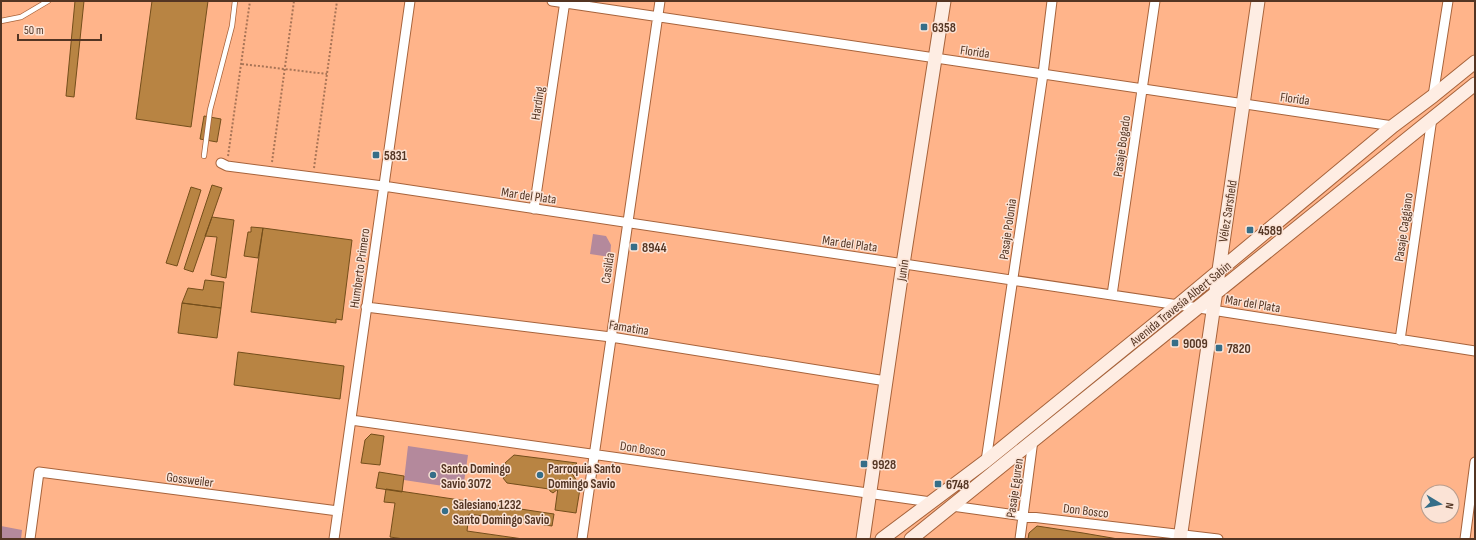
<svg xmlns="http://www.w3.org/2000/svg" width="1476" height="540" viewBox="0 0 1476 540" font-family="'Sofia Sans Condensed',sans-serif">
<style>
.green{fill:#b4899c}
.building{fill:#b88443;stroke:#744e1b}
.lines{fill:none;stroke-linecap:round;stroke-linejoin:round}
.lane-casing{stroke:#a7633b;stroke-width:6}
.street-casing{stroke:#a7633b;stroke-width:11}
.secondary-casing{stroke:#a7633b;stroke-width:15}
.path{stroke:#a87456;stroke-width:2;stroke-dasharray:2 2;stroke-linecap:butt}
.lane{stroke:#fff;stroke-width:4.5}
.street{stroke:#fff;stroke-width:9}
.secondary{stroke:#feede3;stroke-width:13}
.poi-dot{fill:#366e88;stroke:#fbe3d6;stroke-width:1.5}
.labels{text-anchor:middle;stroke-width:3;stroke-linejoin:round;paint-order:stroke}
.poi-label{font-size:13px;font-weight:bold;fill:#533523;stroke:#fbe3d6;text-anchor:start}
.street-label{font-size:13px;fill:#533523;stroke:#fbe3d6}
</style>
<rect width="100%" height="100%" fill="#ffb48a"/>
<path class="green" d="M593 234 606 236 611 245 610 257 590 254Z
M408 446 468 455 463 489 404 480Z
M1 526 22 530 21 539H1Z"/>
<path class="building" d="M75 1H84L74 97 66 96Z
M152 1H208L191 127 136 119Z
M204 116 221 119 217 142 200 139Z
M212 185 222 188 193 272 184 269Z
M191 187 201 190 177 266 166 263Z
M212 217 234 220 226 278 211 275 217 237 205 236Z
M251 227 263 228 258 258 244 256 248 232H251Z
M263 228 352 240 342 320 336 319V323L251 312Z
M205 280 224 282 221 308 182 303 188 288 203 290Z
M182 303 221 308 217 338 178 333Z
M238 352 344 366 340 399 234 385Z
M371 434 384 436 380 465 361 463 365 440Z
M514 455 577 463 570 470 578 483 559 480 558 489 553 493 550 491 549 489 507 483 503 478 511 472 505 463Z
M379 472 404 476 402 492 376 488Z
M559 480 581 483 576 513 555 510Z
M386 489 554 514 552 526 469 514 467 531 523 539H404L390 537 395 503 384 502Z
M1037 526 1083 533 1118 539H1028L1029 533Z"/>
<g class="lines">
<defs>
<path id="lane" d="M1 21 21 17 48 1
M204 156 210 110 232 26 235 1"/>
<path id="street" d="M552 1 1393 126
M1433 96 1448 1
M221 163 227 166 383 186 1212 310 1475 351
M534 209 565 1
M1112 295 1155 1
M366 307 611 337 886 381
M1400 340 1432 118
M351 420 931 502
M986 461 1043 74 1052 1
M952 506 1023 516 1218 539
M30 539 39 472 338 511
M334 539 410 1
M582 539 660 1
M1020 539 1033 440
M1465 539 1475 462"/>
<path id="secondary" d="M863 539 903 264 944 1
M882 539 986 461 1178 305 1393 126 1433 96 1475 62
M911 539 1475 84
M1180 539 1258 1"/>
</defs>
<use href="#lane" class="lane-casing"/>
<use href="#street" class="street-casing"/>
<use href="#secondary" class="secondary-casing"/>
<path class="path" d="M242 64 327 74
M228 156 250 1
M272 162 294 1
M314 168 337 1"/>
<use href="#lane" class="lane"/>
<use href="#street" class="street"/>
<use href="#secondary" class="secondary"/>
</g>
<g class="poi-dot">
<rect x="920" y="23" width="8" height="8" rx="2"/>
<rect x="372" y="151" width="8" height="8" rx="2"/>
<rect x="1246" y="226" width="8" height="8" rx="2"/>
<rect x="630" y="243" width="8" height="8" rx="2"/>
<rect x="1171" y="339" width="8" height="8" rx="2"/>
<rect x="1215" y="344" width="8" height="8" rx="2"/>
<rect x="860" y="460" width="8" height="8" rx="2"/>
<circle cx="433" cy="475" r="4"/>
<circle cx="540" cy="475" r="4"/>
<rect x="934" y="480" width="8" height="8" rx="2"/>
<circle cx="445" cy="511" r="4"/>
</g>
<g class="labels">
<g class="poi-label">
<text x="932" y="32">6358</text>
<text x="384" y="160">5831</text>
<text x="1258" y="235">4589</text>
<text x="642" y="252">8944</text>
<text x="1183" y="348">9009</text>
<text x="1227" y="353">7820</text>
<text x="872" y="469">9928</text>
<text x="441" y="473">Santo Domingo<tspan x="441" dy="15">Savio 3072</tspan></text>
<text x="548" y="473">Parroquia Santo<tspan x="548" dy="15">Domingo Savio</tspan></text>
<text x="946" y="489">6748</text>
<text x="453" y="509">Salesiano 1232<tspan x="453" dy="15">Santo Domingo Savio</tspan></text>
</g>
<g class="street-label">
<text transform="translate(975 51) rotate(8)" y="5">Florida</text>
<text transform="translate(1295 98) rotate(8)" y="5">Florida</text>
<text transform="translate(537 103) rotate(-82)" y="5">Harding</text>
<text transform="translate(1121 146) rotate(-82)" y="5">Pasaje Bogado</text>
<text transform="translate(529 195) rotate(8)" y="5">Mar del Plata</text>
<text transform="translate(1227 211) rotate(-81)" y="5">Vélez Sarsfield</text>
<text transform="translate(1403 227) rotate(-82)" y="5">Pasaje Caggiano</text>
<text transform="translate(1007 229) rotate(-82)" y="5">Pasaje Polonia</text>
<text transform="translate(850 243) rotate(8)" y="5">Mar del Plata</text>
<text transform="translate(359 268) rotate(-82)" y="5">Humberto Primero</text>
<text transform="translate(607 268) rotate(-82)" y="5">Casilda</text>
<text transform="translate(902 270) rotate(-81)" y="5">Junín</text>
<text transform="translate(1180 303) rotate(-39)" y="5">Avenida Travesía Albert Sabin</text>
<text transform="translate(1253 303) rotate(9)" y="5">Mar del Plata</text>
<text transform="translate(629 327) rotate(9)" y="5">Famatina</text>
<text transform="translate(643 448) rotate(8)" y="5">Don Bosco</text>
<text transform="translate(190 479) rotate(7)" y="5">Gossweiler</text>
<text transform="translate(1014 488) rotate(-82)" y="5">Pasaje Eguren</text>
<text transform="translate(1086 510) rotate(7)" y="5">Don Bosco</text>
</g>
</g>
<rect width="1476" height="540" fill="none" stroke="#533523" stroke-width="4"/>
<g transform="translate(1440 504) rotate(100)"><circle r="19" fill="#fbe3d6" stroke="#b89d8e"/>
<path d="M0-3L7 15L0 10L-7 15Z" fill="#366e88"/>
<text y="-6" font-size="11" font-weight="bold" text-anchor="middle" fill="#533523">N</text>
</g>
<path d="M18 34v6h83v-6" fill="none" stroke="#533523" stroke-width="2"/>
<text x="24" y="34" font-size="12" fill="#533523" stroke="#fbe3d6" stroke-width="3" paint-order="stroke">50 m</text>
</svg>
